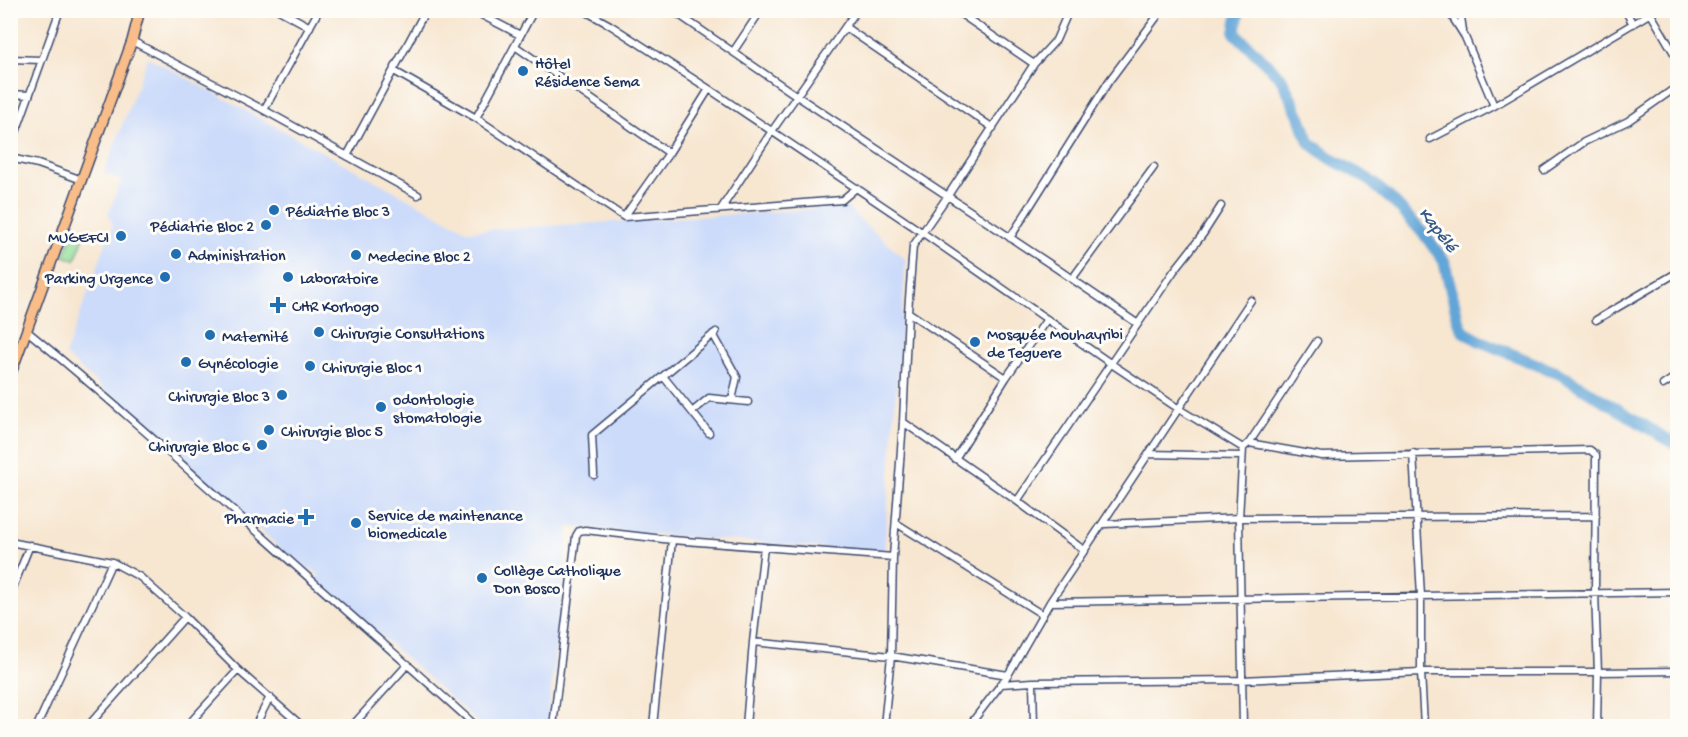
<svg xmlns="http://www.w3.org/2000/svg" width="1688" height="737" viewBox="0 0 1688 737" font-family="'Gochi Hand',sans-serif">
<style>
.built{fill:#ccdbfa}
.green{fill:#96e09b;stroke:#58887c;stroke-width:1.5}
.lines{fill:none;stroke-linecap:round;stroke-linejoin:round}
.river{stroke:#62a5d7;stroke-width:12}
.street-casing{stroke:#3c4a6f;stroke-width:9}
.primary-casing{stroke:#3c4a6f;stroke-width:12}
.street{stroke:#fff;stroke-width:6}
.primary{stroke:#f8bd88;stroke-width:9}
.poi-dot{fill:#1f6fb2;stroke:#fdfcf7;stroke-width:2}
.labels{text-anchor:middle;stroke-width:6;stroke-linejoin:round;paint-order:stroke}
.poi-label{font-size:16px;fill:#1b2f5e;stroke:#fdfcf7;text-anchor:start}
.water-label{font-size:18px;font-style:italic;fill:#345888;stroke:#fdfcf7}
</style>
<rect width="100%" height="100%" fill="#fdfcf7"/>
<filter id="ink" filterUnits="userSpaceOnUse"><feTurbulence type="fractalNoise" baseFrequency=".0167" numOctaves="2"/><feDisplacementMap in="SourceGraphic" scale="12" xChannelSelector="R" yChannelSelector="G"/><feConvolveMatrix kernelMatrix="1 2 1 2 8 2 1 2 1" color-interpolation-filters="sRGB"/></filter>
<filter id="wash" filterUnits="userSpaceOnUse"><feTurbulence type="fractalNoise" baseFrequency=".008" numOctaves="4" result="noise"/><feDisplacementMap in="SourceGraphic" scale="24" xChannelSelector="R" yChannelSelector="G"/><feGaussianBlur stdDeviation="1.35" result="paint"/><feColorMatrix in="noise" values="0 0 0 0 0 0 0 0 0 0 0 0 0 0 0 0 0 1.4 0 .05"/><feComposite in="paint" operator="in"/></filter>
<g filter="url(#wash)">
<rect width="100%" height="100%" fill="#f7e6d0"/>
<path class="built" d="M148 57 468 231 846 207 906 260 884 553 569 527 547 726H482L373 629 316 581 319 574 291 558 65 355 113 224 108 214 121 180 104 173Z"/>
<path class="green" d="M74 230 85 234 75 260 64 256Z"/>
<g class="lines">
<path class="river" d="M1239 10 1235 33 1281 78 1301 119 1309 142 1330 158 1368 179 1392 200 1424 234 1444 261 1458 319 1464 332 1480 341 1560 374 1678 446"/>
</g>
</g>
<g filter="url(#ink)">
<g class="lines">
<defs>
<path id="street" d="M279 10 310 27
M472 10 520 35
M583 10 610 25 709 89 923 233 1110 363 1179 409 1243 448
M672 10 797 96 1056 268 1138 324
M955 10 1034 64
M1448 10 1465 37 1494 106
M1460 10 1463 31
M1625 10 1633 24
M1651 14 1678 60
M845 27 993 128
M132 41 264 110 418 195
M515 46 669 153
M733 52 761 10
M10 59 42 60
M394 71 476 118 624 217 842 200 855 189
M10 94 29 95
M264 110 319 10
M476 118 534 10
M1430 139 1494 106 1656 10
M10 149 60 10
M347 156 426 10
M10 158 38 164 82 180
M1544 170 1584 142 1628 121 1678 86
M721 209 772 131 857 10
M624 217 669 153 709 89
M1010 238 1109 81 1159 14
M1072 279 1154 167
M908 312 1006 378
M1596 320 1678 272
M27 331C136 420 238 516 343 608 387 647 432 686 476 726
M713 334 737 377 732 400
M663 376 709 433
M1663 385 1678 375
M692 412 709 398 748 402
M903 422 1017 501 1085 551
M1249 443 1322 456 1590 450 1596 455 1595 593 1598 672 1597 726
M1413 453 1421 596V672L1424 726
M1149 454 1242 456
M955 459 1006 378 1047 319
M594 475 592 435 716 332
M1017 501 1174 271 1203 234 1221 206
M896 523 1043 615
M1104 524 1239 518 1596 516
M10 542 112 562 140 577 185 617 238 670 302 726
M10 595 30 545
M1050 602 1678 592
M753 642 891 656 1008 675
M1033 682 1034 726
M1000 684 1033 682 1242 680 1421 672H1598L1678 671
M37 726 112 562
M88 726 185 617
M187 726 238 670
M255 726 270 697
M352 726 408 664
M553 726 576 536 579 531 585 530 672 540 893 557
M653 726 672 540
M746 726 753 642 764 547
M884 726 891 656 893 557 903 422 908 312 913 246 947 197 1034 64 1056 40 1069 10
M969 726 1008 675 1050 602 1251 300
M1243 726 1239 518 1243 448 1249 443 1317 341"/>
<path id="primary" d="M10 376 132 41 140 10"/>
</defs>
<use href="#street" class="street-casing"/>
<use href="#primary" class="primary-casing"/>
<use href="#street" class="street"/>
<use href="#primary" class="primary"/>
</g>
</g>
<g class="poi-dot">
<circle cx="523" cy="71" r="6"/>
<circle cx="274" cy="210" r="6"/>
<circle cx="266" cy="225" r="6"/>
<circle cx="121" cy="236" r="6"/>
<circle cx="176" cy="254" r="6"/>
<circle cx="356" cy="255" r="6"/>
<circle cx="165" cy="277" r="6"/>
<circle cx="288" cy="277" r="6"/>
<path d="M275 296h6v6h6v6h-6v6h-6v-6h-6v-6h6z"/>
<circle cx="319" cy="332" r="6"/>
<circle cx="210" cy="335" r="6"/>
<circle cx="975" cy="342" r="6"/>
<circle cx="186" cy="362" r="6"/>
<circle cx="310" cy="366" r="6"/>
<circle cx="282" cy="395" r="6"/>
<circle cx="381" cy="407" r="6"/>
<circle cx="269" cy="430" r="6"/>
<circle cx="262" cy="445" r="6"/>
<path d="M303 508h6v6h6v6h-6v6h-6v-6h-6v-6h6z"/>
<circle cx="356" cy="523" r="6"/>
<circle cx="482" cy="578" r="6"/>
</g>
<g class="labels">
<g class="poi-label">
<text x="535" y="68">Hôtel<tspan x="535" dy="18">Résidence Sema</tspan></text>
<text x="286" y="216">Pédiatrie Bloc 3</text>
<text x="254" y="231" text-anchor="end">Pédiatrie Bloc 2</text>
<text x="109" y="242" text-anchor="end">MUGEFCI</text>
<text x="188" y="260">Administration</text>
<text x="368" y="261">Medecine Bloc 2</text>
<text x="153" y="283" text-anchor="end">Parking Urgence</text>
<text x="300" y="283">Laboratoire</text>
<text x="292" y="311">CHR Korhogo</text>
<text x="331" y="338">Chirurgie Consultations</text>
<text x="987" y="339">Mosquée Mouhayribi<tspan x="987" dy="18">de Teguere</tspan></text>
<text x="222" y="341">Maternité</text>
<text x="198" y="368">Gynécologie</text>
<text x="322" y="372">Chirurgie Bloc 1</text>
<text x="270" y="401" text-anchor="end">Chirurgie Bloc 3</text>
<text x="393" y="404">odontologie<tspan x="393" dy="18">stomatologie</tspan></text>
<text x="281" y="436">Chirurgie Bloc 5</text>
<text x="250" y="451" text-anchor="end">Chirurgie Bloc 6</text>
<text x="368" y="520">Service de maintenance<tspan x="368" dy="18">biomedicale</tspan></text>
<text x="294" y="523" text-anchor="end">Pharmacie</text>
<text x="494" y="575">Collège Catholique<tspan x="494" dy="18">Don Bosco</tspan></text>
</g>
<g class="water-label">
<text transform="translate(1439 229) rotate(52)" y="6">Kapélé</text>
</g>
</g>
<rect width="1688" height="737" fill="none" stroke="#fdfcf7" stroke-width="36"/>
</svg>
